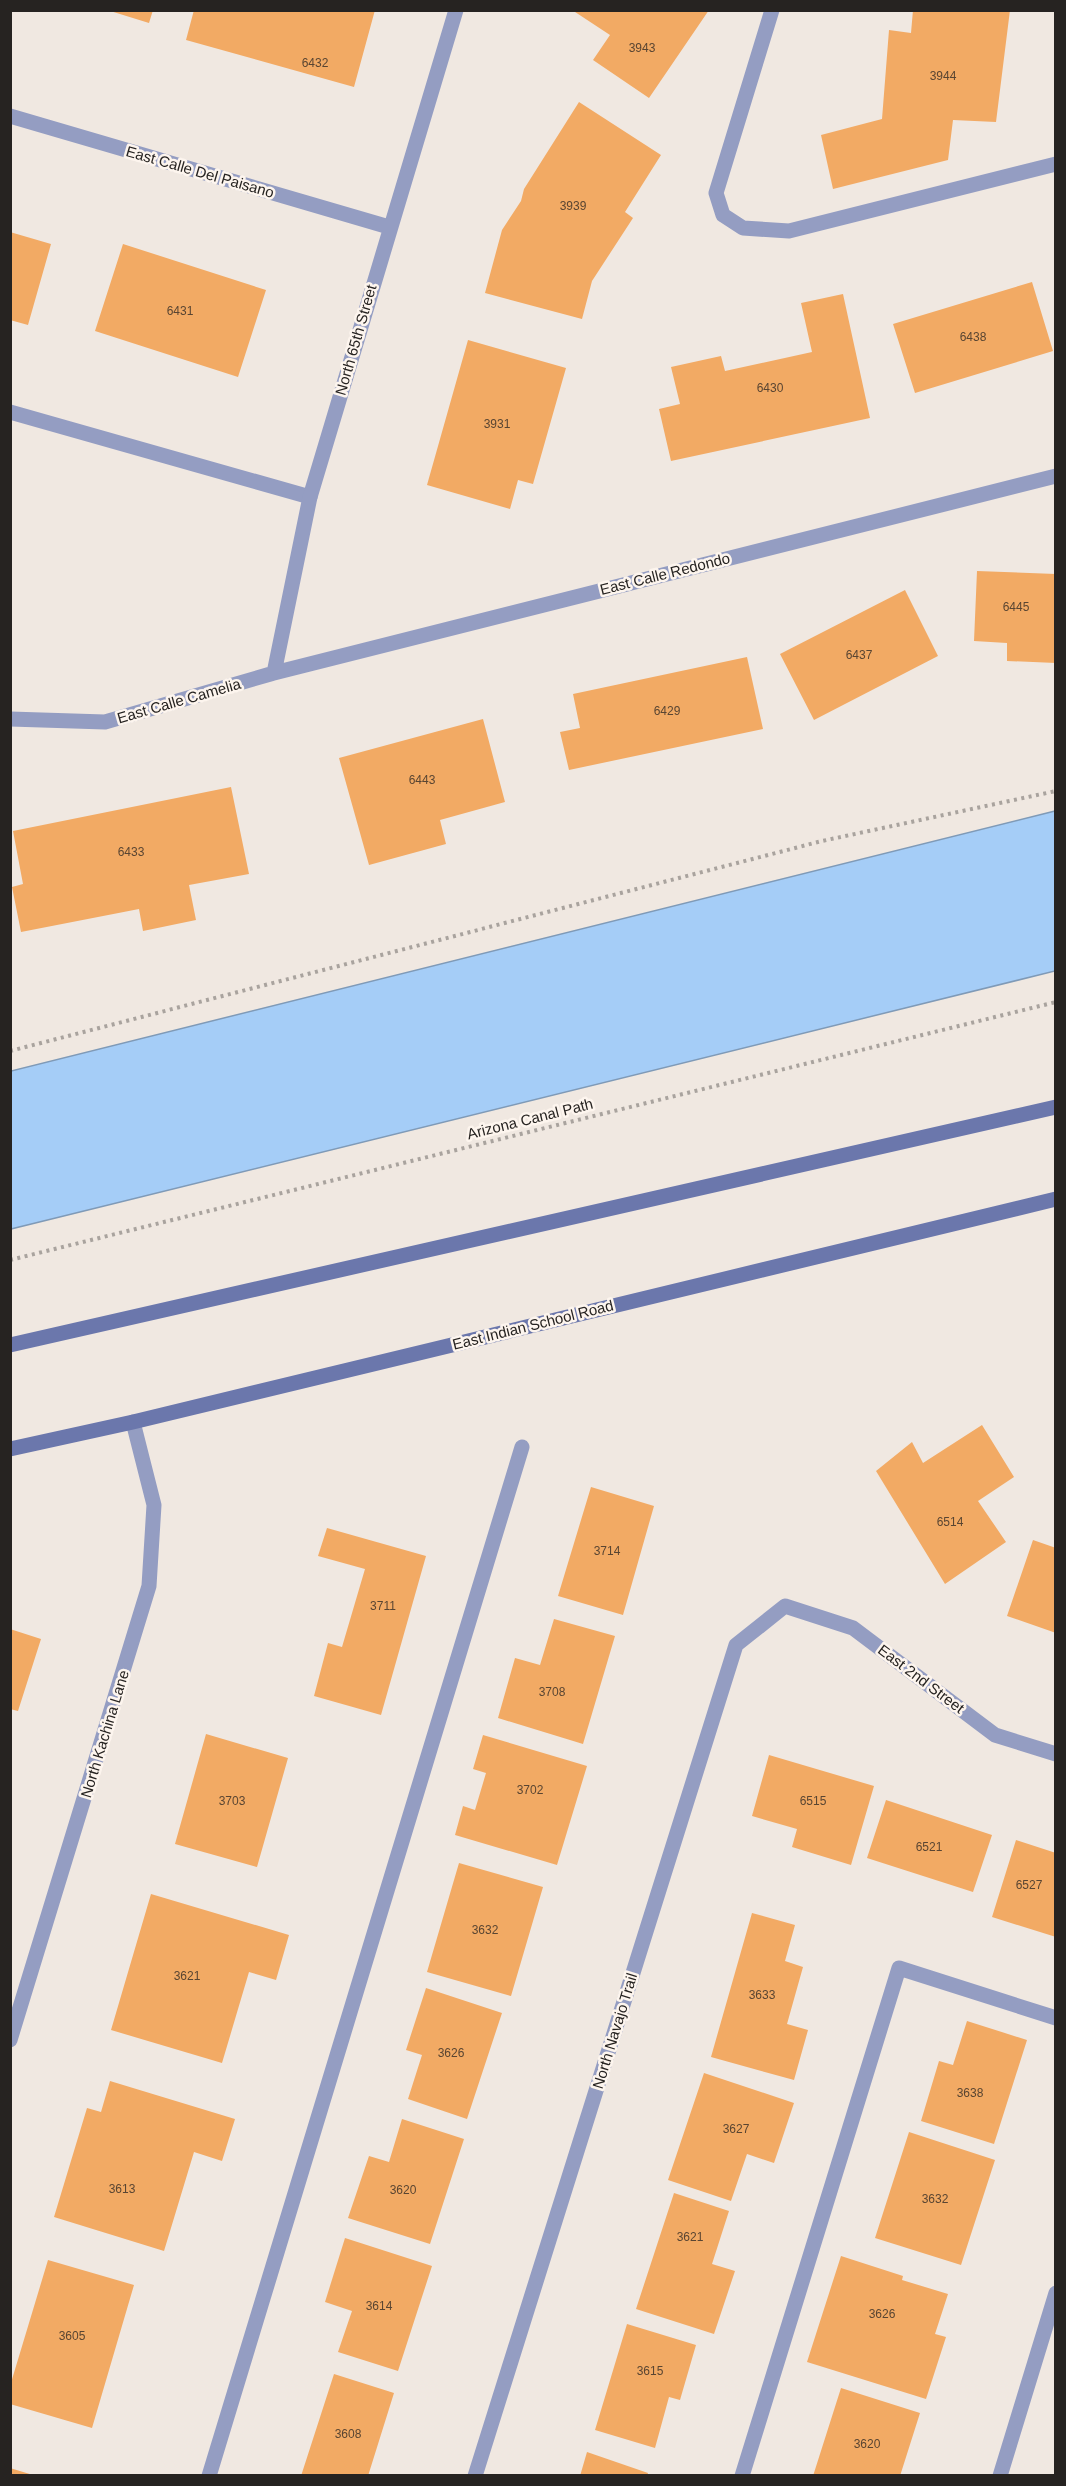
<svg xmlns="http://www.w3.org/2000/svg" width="1066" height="2486" viewBox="0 0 1066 2486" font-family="Helvetica,sans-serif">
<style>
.water{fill:#a5cdf7;stroke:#7f9ab7;stroke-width:1.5}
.building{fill:#f2aa64}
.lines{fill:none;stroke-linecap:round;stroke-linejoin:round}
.path{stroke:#a9a39e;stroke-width:4;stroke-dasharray:3 4.5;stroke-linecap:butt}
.service{stroke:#949dc2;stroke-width:15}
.minor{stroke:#949dc2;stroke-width:15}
.secondary{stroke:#6b77ac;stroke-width:15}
.labels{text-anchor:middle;stroke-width:5;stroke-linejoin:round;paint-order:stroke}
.number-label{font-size:12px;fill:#594532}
.street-label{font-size:15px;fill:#262321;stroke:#fdf5ee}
</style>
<rect width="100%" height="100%" fill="#f0e8e1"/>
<path class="water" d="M1055 811V971L11 1229V1071Z"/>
<path class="building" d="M107 10H153L149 23Z
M194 10H375L354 87 186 40Z
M572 10H709L649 98 593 60 610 35Z
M913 10H1010L996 122 953 120 948 160 833 189 821 135 882 119 889 30 911 33Z
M579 102 661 155 625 212 633 218 592 281 582 319 485 293 502 230 521 201 524 189Z
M10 232 51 244 28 325 10 320Z
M123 244 266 290 238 377 95 331Z
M1032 282 1053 351 915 393 893 324Z
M843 294 870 418 671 461 659 409 680 404 671 367 721 356 725 371 812 352 801 303Z
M468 340 566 368 533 484 518 480 510 509 427 485Z
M977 571 1056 574V663L1007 661V643L974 641Z
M905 590 938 656 814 720 780 654Z
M747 657 763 729 569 770 560 732 580 728 573 694Z
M483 719 505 802 440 820 446 844 369 865 339 758Z
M231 787 249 874 189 885 196 920 143 931 139 909 21 932 12 887 23 884 13 831Z
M982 1425 1014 1477 978 1501 1006 1542 945 1584 876 1471 912 1442 923 1463Z
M591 1487 654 1506 623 1615 558 1596Z
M327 1528 426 1556 381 1715 314 1696 328 1643 342 1647 365 1569 318 1556Z
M1033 1540 1056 1548V1633L1007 1616Z
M554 1619 615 1636 583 1744 498 1718 515 1658 540 1665Z
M10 1629 41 1639 18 1711 10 1709Z
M206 1734 288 1758 257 1867 175 1844Z
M483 1735 587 1766 557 1865 455 1835 463 1806 475 1810 486 1773 473 1769Z
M769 1755 874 1786 851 1865 792 1847 797 1829 752 1816Z
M886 1800 992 1835 973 1892 867 1858Z
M1016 1840 1056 1853V1937L992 1917Z
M459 1863 543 1887 511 1996 427 1972Z
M151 1894 289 1935 276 1980 249 1972 222 2063 111 2030Z
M752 1913 795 1925 785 1961 803 1967 787 2024 808 2030 794 2080 711 2057Z
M426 1988 502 2013 467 2119 408 2099 422 2055 406 2050Z
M967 2021 1027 2040 994 2144 921 2121 939 2061 953 2065Z
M704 2073 794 2103 774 2163 747 2154 731 2201 668 2180Z
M110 2081 235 2119 222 2161 194 2152 164 2251 54 2217 87 2108 101 2112Z
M402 2119 464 2139 430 2244 348 2218 369 2156 389 2162Z
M909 2132 995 2160 961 2265 875 2238Z
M674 2193 729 2211 712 2264 735 2271 714 2334 636 2309Z
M345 2238 432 2266 398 2371 338 2352 352 2311 325 2302Z
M841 2256 903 2276 902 2280 948 2294 935 2334 946 2337 926 2399 807 2362Z
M48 2260 134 2285 92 2428 10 2404V2386Z
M627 2324 696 2345 680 2400 669 2397 655 2448 595 2430Z
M334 2374 394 2393 368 2476H301Z
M841 2388 920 2413 900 2476H813Z
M587 2452 648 2473 647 2476H580Z
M10 2468 33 2475V2476H10Z"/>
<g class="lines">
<path class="path" d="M10 1051 822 841 1056 791
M10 1260 1056 1002"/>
<path class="service" d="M772 10 716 193 723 215 743 228 789 231 1056 164
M10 412 310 497
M209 2476 522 1447
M742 2476 899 1968 1056 2018"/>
<path class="minor" d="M10 116 389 227
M274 673 310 497 456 10
M10 719 105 722 274 673 1056 476
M10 2040 149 1586 154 1505 133 1422
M475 2476 736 1645 785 1606 853 1628 995 1735 1056 1754
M1000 2476 1056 2293"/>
<path class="secondary" d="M10 1345 1056 1107
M10 1449 133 1422 1056 1199"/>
</g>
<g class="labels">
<g class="number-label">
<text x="642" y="52">3943</text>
<text x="315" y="67">6432</text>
<text x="943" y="80">3944</text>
<text x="573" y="210">3939</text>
<text x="180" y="315">6431</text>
<text x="973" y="341">6438</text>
<text x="770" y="392">6430</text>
<text x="497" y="428">3931</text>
<text x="1016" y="611">6445</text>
<text x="859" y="659">6437</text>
<text x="667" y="715">6429</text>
<text x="422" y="784">6443</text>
<text x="131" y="856">6433</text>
<text x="950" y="1526">6514</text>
<text x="607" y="1555">3714</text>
<text x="383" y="1610">3711</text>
<text x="552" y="1696">3708</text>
<text x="530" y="1794">3702</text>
<text x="232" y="1805">3703</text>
<text x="813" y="1805">6515</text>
<text x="929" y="1851">6521</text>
<text x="1029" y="1889">6527</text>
<text x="485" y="1934">3632</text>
<text x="187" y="1980">3621</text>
<text x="762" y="1999">3633</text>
<text x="451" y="2057">3626</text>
<text x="970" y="2097">3638</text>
<text x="736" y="2133">3627</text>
<text x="122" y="2193">3613</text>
<text x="403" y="2194">3620</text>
<text x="935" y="2203">3632</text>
<text x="690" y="2241">3621</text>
<text x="379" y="2310">3614</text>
<text x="882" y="2318">3626</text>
<text x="72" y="2340">3605</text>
<text x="650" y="2375">3615</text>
<text x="348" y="2438">3608</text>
<text x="867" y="2448">3620</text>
</g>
<g class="street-label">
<text transform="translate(200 172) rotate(16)" y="5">East Calle Del Paisano</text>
<text transform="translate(356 340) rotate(-74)" y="5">North 65th Street</text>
<text transform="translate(665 574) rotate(-14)" y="5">East Calle Redondo</text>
<text transform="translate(179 701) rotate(-16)" y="5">East Calle Camelia</text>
<text transform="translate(530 1119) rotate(-14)" y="5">Arizona Canal Path</text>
<text transform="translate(533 1325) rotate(-14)" y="5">East Indian School Road</text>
<text transform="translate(921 1679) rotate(37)" y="5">East 2nd Street</text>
<text transform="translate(105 1734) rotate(-73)" y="5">North Kachina Lane</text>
<text transform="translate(615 2031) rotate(-73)" y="5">North Navajo Trail</text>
</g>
</g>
<rect width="1066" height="2486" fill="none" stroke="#262321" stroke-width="24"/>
</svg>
